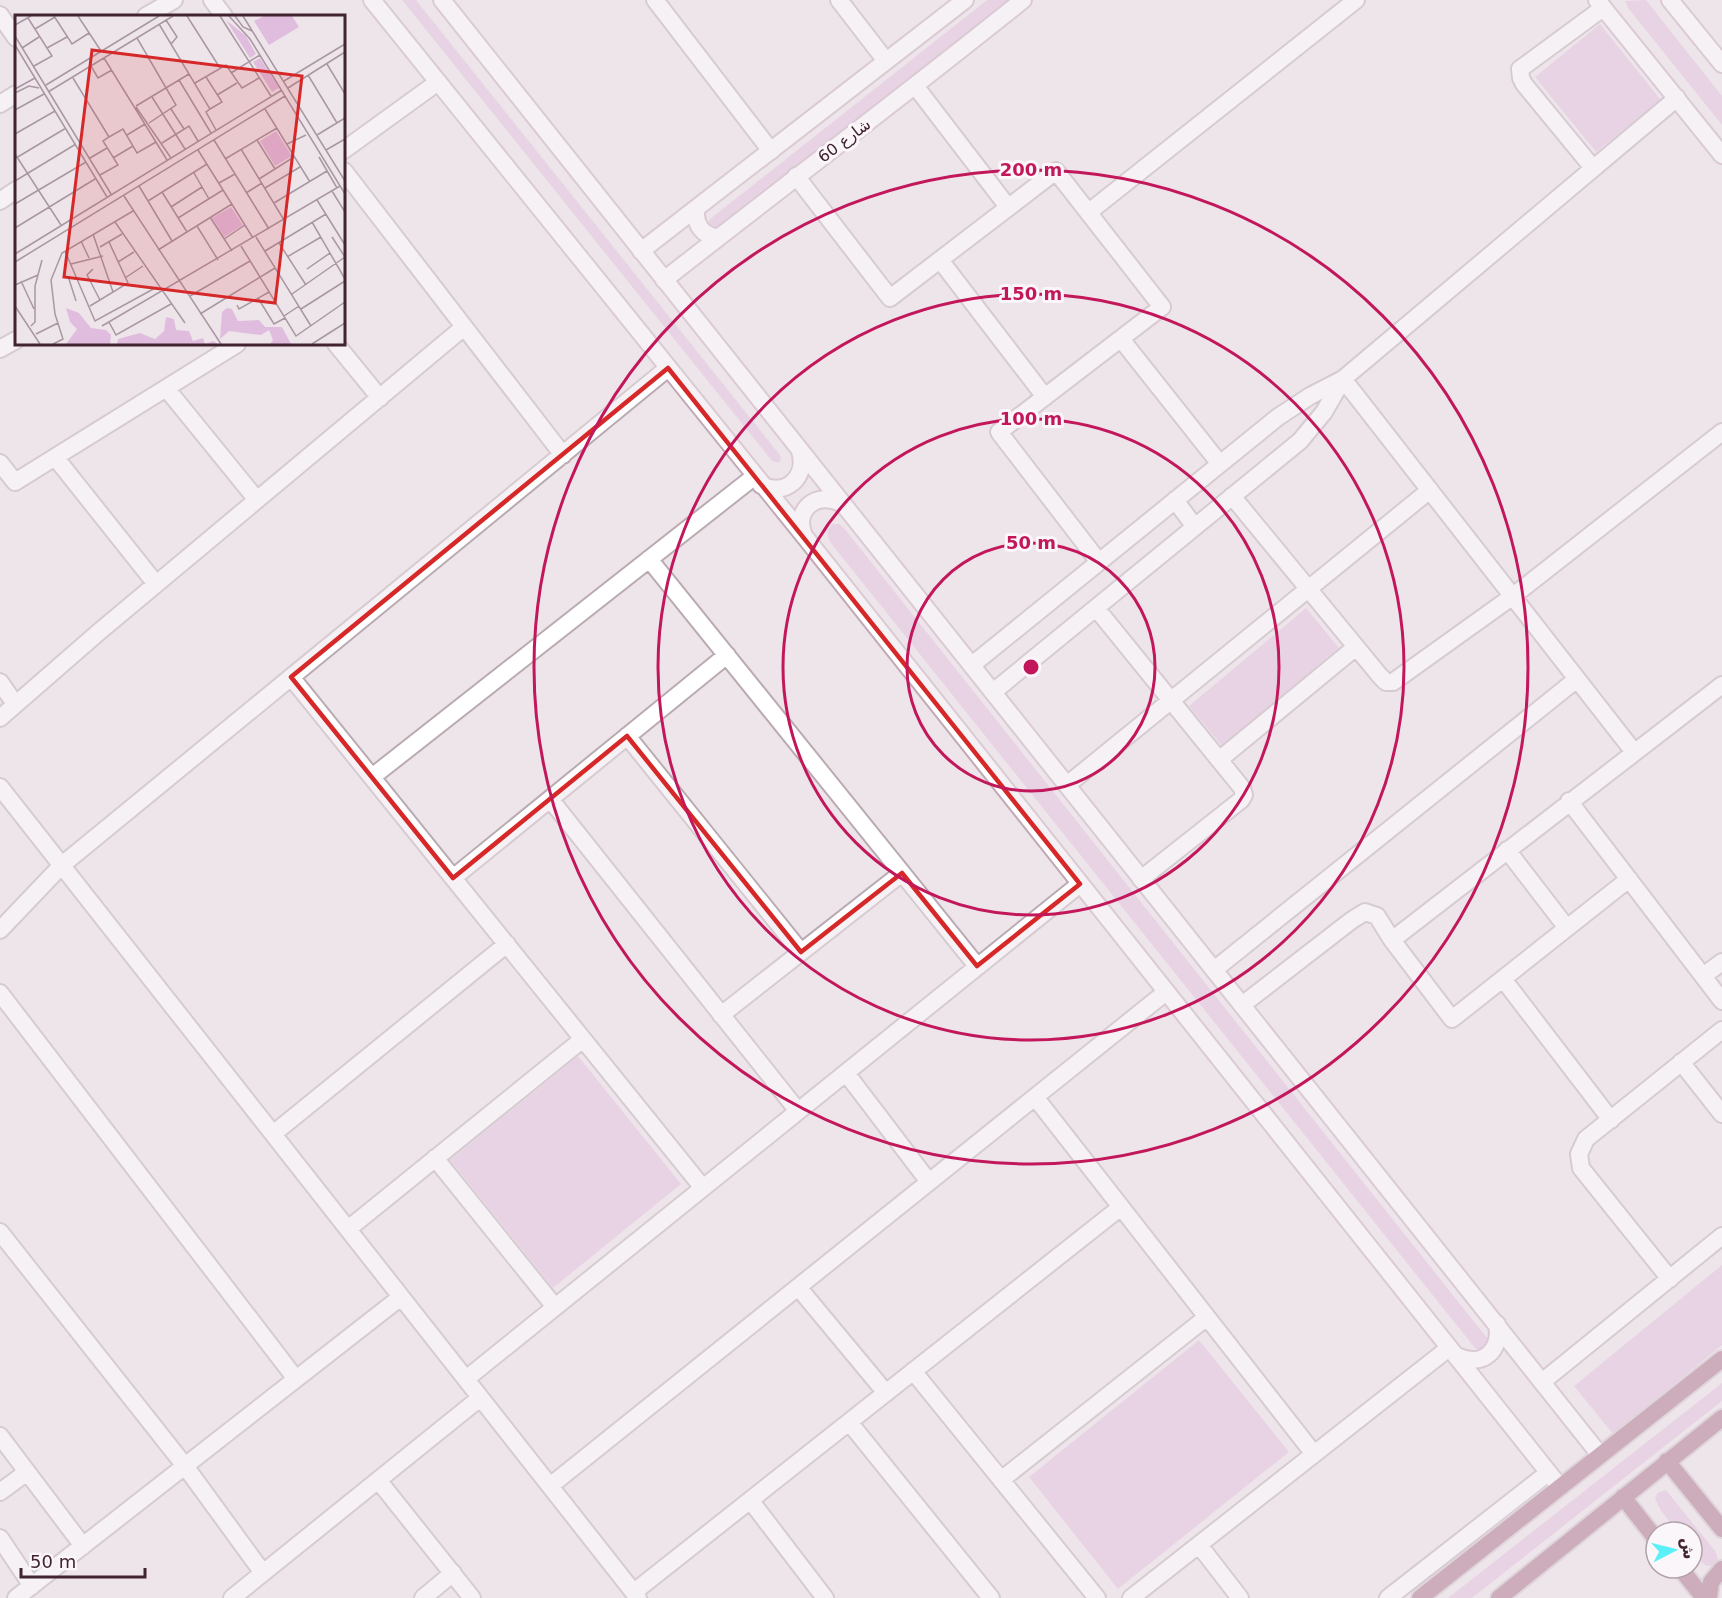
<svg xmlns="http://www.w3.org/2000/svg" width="1722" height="1598" viewBox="0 0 1722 1598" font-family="'DejaVu Sans',Vazirmatn,sans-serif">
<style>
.green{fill:#e0bdde}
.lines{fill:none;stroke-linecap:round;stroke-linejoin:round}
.minor-casing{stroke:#baabb3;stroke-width:20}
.secondary-casing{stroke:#c1a9b6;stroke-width:20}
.primary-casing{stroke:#cac1c5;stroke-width:20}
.minor{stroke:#fff;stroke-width:16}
.secondary{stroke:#fff;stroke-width:16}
.primary{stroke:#a56884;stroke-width:16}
.marked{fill:none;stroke:#d62828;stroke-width:4.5;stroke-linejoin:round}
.ring{fill:none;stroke:#c2185b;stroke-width:3}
.labels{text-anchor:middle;stroke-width:6;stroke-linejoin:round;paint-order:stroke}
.street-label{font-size:16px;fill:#412331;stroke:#fbf6f9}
.inset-road{fill:none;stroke:#a997a1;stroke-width:1.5}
.view{fill:#d62828;fill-opacity:0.15;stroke:#d62828;stroke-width:3}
.inset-edge{fill:none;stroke:#412331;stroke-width:3}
.centre{fill:#c2185b;stroke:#fbf6f9;stroke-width:3}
.ring-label{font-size:18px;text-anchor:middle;font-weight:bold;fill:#c2185b;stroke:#fbf6f9;stroke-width:6;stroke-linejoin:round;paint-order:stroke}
</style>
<rect width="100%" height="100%" fill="#eee5eb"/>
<path class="green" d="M402 0H416L780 455 781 459 779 463 772 461Z
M987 0H1009L716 228 714 230 707 224 710 219Z
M1646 0 1722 96V125L1628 8 1625 1Z
M1600 24 1661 100 1596 152 1535 77Z
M832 524H839L844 528 1487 1338 1488 1345 1480 1351 1475 1348 830 542C827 534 826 530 832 524Z
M1306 608 1339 648 1222 746 1189 706Z
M578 1056 681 1184 553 1288 450 1160Z
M1722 1265V1345L1613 1434 1574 1386Z
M1199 1340 1289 1452 1118 1589 1029 1477Z
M1722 1383V1401L1472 1598H1448Z
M1666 1490 1716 1552 1718 1561C1709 1573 1698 1561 1693 1551 1691 1546 1692 1538 1692 1532H1678L1661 1511 1655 1499 1657 1493Z"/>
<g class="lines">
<defs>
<path id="minor" d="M212 0 224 16
M655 0 771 151
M839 0 886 61
M0 15 16 38
M146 16 174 0
M916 87 1008 207
M0 104 16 94
M344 150 438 82
M1593 168 1524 84 1521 78 1520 69 1603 8
M344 171 563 455
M796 176 890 298 1056 171 1162 307 999 432 1099 562
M0 201 16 190
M1089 212 1356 0
M940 260 1045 397
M1121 339 1220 464
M336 344 380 398
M0 349 16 340
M1343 379 1634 752
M166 388 257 500
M55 457 156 584
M0 463 15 482 237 344
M1232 496 1380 676 1386 682H1393L1513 596 1722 432
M1175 500 1195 527
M649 559 977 966
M1096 608 1242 788 1244 795 1241 800 1141 879
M972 665 1278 417 1310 396 1343 379 1677 98
M291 677 703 1188
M0 682 15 704
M993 692 1300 441 1324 412 1343 379
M0 718 100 631 464 327
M627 736 801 952
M1219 760 1356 647
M372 777 755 476
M1067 785 1430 490
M0 787 638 1598
M550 799 798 1111
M1569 801 1722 1001
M1507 850 1567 928
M453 878 727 655
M0 930 62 865 668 368
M1392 940 1452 1019 1629 879
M1214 970 1577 679
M1703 976 1722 962
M1503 979 1611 1120
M0 993 296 1379
M1242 1005 1352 920 1365 912 1377 916 1392 940 1722 685
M721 1015 902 873
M1681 1062 1722 1114
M846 1073 929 1182
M1035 1097 1314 1454
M273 1134 507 944
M435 1158 555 1307
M348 1229 583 1039
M0 1232 185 1466 263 1573
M1670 1279 1581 1168 1579 1154 1586 1139 1722 1030
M798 1287 886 1393
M913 1371 1097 1598
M466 1379 1080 884
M1542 1382 1722 1236
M849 1422 991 1598
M0 1436 83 1546
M378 1480 472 1598
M1001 1480 1207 1317
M550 1486 1166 992
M0 1492 27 1472
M750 1500 825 1598
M0 1538 32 1586
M1199 1545 1240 1598
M634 1592 1121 1207
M16 1598 401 1297
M232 1598 480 1398
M423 1598 453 1573
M1131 1598 1449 1348
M1388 1598 1548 1473"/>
<path id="secondary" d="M372 0 805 537 1560 1487
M442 0 1600 1455
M1597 0 1722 155
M1670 0 1722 64
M696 209C695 225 702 235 718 238
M641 251 965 0
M664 280C784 186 905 95 1023 0
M761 485C786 497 808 477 800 451
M804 536C793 509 817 491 841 503
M1457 1356C1482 1368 1502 1351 1497 1324"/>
<path id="primary" d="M1667 1461 1722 1529
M1623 1497 1656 1539
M1680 1568 1704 1598
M1420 1598 1722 1359
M1499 1598 1722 1418
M1709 1598 1711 1582 1722 1569"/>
</defs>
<use href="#minor" class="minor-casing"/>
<use href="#secondary" class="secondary-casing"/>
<use href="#primary" class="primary-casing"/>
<use href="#minor" class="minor"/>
<use href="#secondary" class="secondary"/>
<use href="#primary" class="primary"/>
</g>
<path d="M0 0H1722V1598H0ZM668 368 1080 884 977 966 902 873 801 952 627 736 453 878 291 677Z" fill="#eee5eb" fill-opacity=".55" fill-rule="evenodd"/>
<path class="marked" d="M668 368 1080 884 977 966 902 873 801 952 627 736 453 878 291 677Z"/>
<g class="ring">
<circle cx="1031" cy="667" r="124"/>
<circle cx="1031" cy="667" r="248"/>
<circle cx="1031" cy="667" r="373"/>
<circle cx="1031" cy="667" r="497"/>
</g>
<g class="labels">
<g class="street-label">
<text transform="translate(844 140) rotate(-37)" y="6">شارع 60</text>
</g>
</g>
<g transform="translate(15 15)">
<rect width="330" height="330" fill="#eee5eb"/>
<path d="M249 1H277L284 12 254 30 239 6ZM211 5 231 21 241 39 235 43ZM245 43 264 73 257 77 238 47ZM261 116 277 141 260 151 245 126ZM216 192 228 210 209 222 197 203ZM51 293 64 298 76 313 91 315 96 320 95 329H51L62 314 55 307ZM212 293 217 294 223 306 244 305 250 312H267L276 329H255L258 325 254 315 246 320 214 316 205 324 207 297ZM151 302 159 304 161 315 174 316 178 326 188 323 190 329 198 326 203 329H102L103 324 125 318 140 324 149 316Z" fill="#e0bdde"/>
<path class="inset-road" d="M39 1 57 29 74 18M63 1 86 36M172 1 205 53M205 1 256 81M214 1 235 24 330 179M220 1 228 12 237 16M228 1 330 166M13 3 37 41 19 51M151 5 162 22 156 29M144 9 195 94 191 97 201 115M0 10 16 1M20 14 40 2M0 21 96 179M122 23 161 90 134 108M0 30 92 182M7 33 24 22M32 33 52 22M89 43 152 145M312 49 330 79M76 51 83 63 97 55M216 58 245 40M293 60 322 108M191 62 207 87 195 94M58 63 94 122M164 65 196 118M269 66 330 29M180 68 211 50 227 73 244 63M31 70 144 1M273 73 330 37M0 74 20 63M33 77 158 1M0 78 14 71 24 73M202 80 222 68M137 82 170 134M121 91 174 59M121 92 156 143M156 94 169 114M250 94 295 167M0 95 29 79M0 119 40 96M112 120 130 109M302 120 330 103M199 125 254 214M242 125 260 154M147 128 174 111 183 126M272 129 291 120M226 134 269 205M183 135 238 223M311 135 330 124M0 139 46 210M304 142 322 173M1 143 51 113M75 143 92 133M98 143 118 131M210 144 262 113M179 158 194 184M85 160 103 150 88 126 94 122 108 114 122 138 141 127M244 164 279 142M0 166 61 129M204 168 220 159M124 171 157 226M250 173 285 152M317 176 330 197M147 177 172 217M231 178 247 168M109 181 206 329M302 185 330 230M133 186 192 149M259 188 312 156M0 189 71 147M156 192 187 172M195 202 217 236M163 203 208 175M100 207 170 308M297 207 330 264M182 211 203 245M0 213 80 164M78 219 98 277M241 222 296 311M317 222 330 242M209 224 230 210M66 226 74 243M264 228 291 270M226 231 281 321 330 287M85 232 107 219M143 235 217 189M50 236 80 306 142 272M250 236 311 199M0 239 267 75M272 242 306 222M0 247 270 81M103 247 119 237M56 249 88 241M78 254 72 260 85 285M292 254 315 238M53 261 61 286M110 263 128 251M6 266 19 294M0 270 23 260M277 279 330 242M175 281 235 246M243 283 259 309 270 303M222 290 224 294 254 277M0 291 25 329M75 291 113 268 94 227M286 294 330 266M185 299 260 253M269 301 284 291M94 307 101 320 156 289M16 311 20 307V271L27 245M87 311 325 171M21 319 43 308M38 329 48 324 40 299 36 265 47 238 118 196M297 329 330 308"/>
<path class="view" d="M77 35 287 61 260 288 49 262Z"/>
<rect width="330" height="330" class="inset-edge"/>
</g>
<circle cx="1031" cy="667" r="9" class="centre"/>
<g class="ring-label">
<text x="1031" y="176">200 m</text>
<text x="1031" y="300">150 m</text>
<text x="1031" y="425">100 m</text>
<text x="1031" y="549">50 m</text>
</g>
<g transform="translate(1674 1550) rotate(83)"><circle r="28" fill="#fbf6f9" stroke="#b1a2a9" stroke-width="1.5"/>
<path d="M0-4.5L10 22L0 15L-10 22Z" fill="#5bf0f7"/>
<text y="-9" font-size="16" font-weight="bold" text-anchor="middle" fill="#412331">ش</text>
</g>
<path d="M21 1568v9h124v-9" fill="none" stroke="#412331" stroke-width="3"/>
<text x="30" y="1568" font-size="18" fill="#412331" stroke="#fbf6f9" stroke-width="4.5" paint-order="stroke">50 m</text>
</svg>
